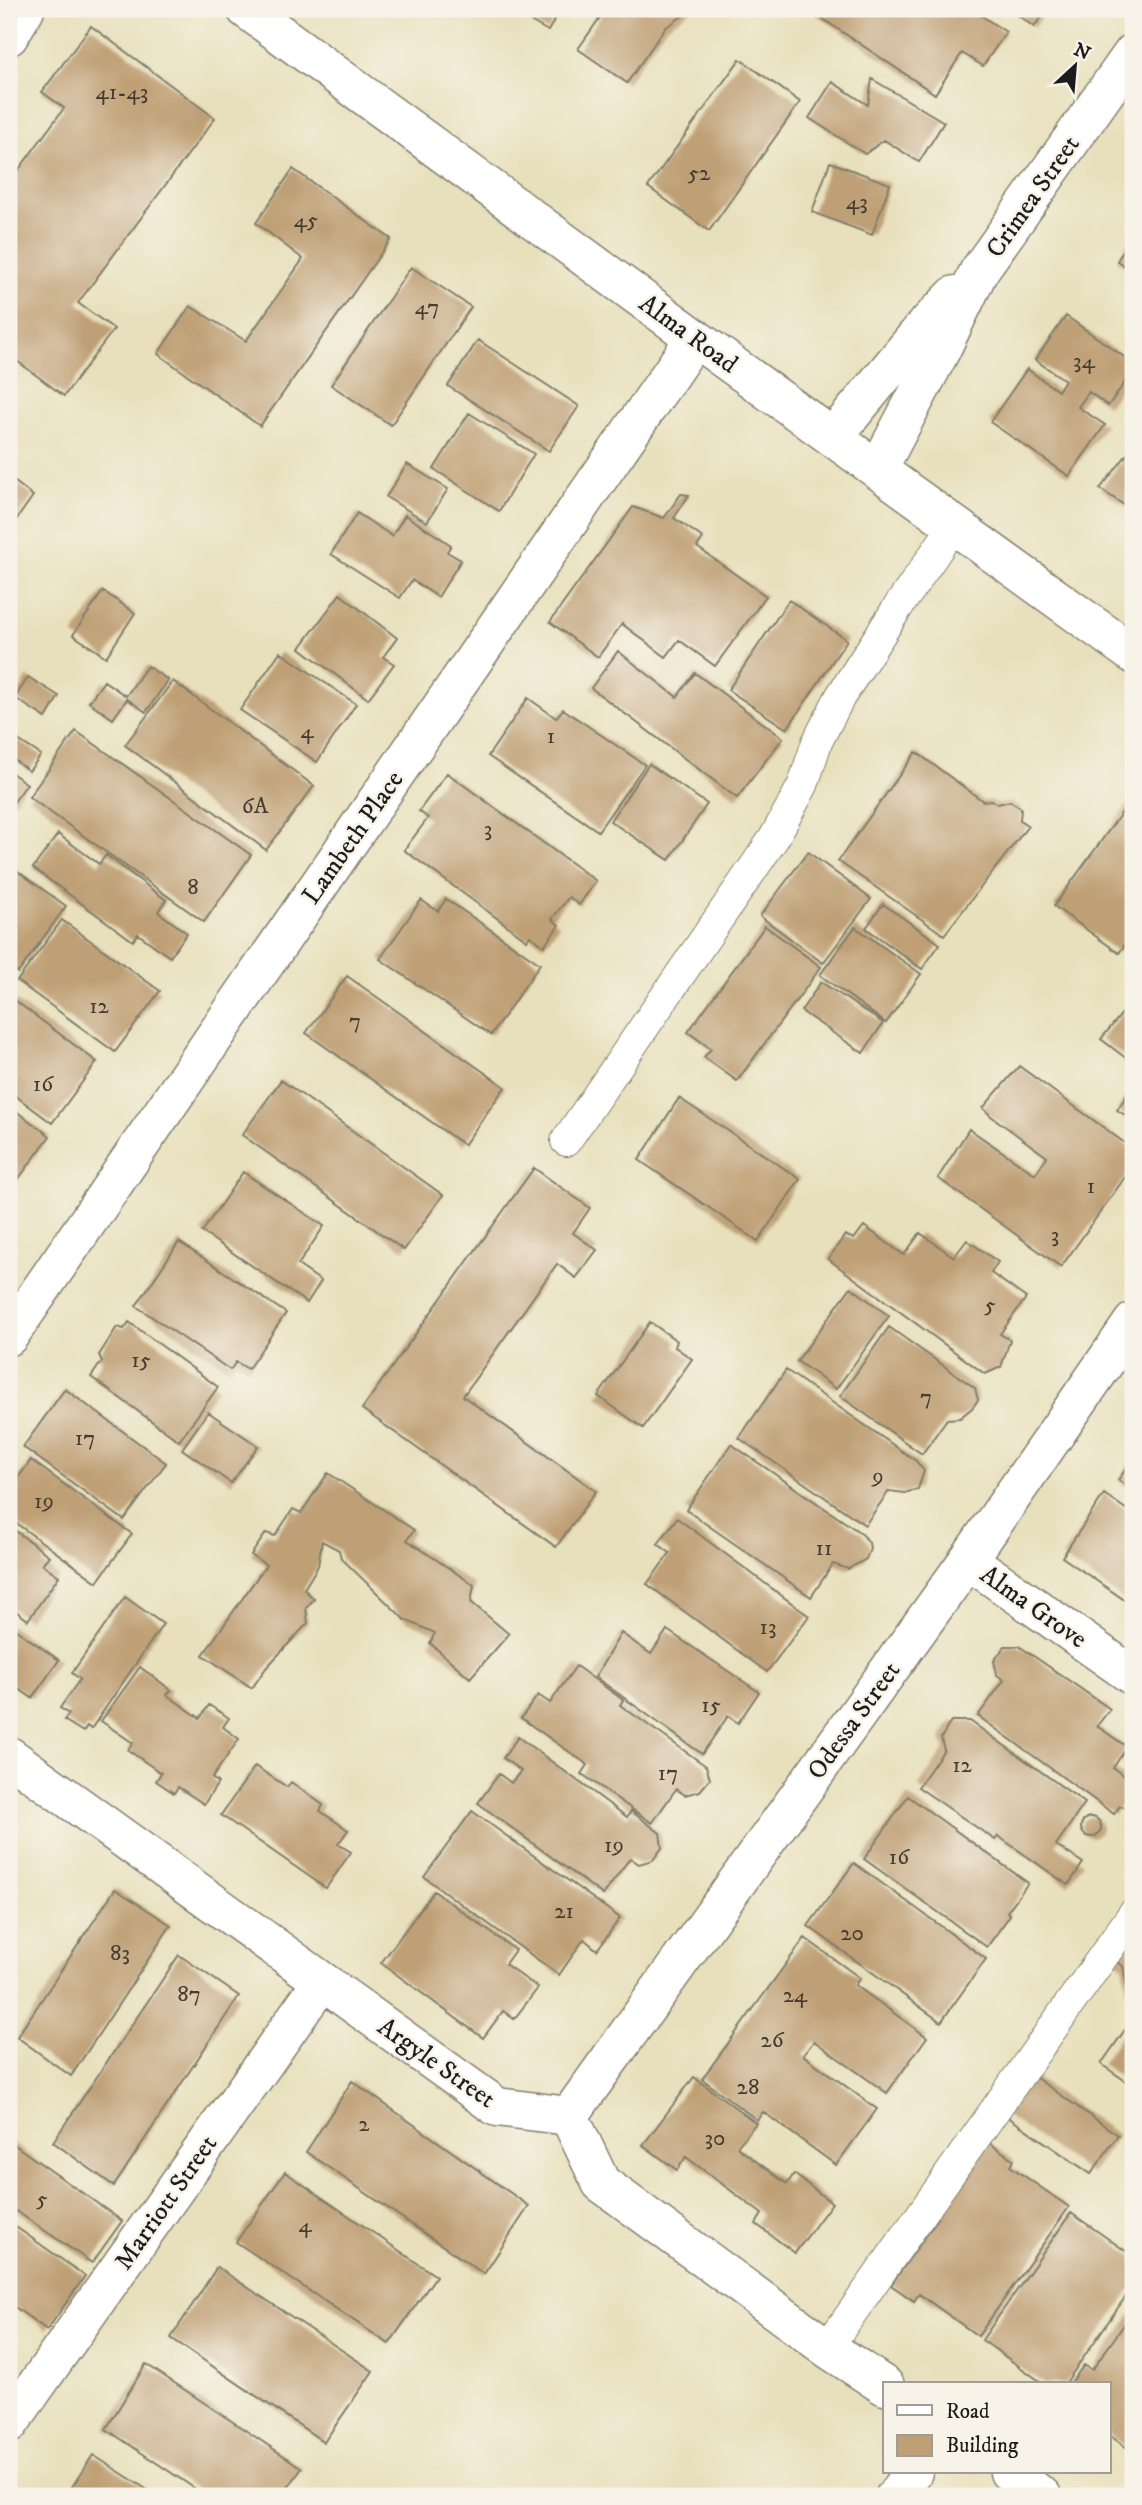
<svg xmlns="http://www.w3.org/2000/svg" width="1142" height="2505" viewBox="0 0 1142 2505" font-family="'IM FELL DW Pica',serif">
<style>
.building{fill:#bfa076}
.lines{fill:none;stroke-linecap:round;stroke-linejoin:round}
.lane-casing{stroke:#827e6c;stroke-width:32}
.street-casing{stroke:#827e6c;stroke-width:41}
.secondary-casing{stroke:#827e6c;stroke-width:41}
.lane{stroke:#fff;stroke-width:30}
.street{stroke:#fff;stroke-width:38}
.secondary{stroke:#fff;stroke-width:38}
.labels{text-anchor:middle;stroke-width:5;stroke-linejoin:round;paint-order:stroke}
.number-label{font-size:23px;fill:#453d32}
.street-label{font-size:26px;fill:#1c1c1c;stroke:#f7f3e8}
</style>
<rect width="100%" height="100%" fill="#f7f3e8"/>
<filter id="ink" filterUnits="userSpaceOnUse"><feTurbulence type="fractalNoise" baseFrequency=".0143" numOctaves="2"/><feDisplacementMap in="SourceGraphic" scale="14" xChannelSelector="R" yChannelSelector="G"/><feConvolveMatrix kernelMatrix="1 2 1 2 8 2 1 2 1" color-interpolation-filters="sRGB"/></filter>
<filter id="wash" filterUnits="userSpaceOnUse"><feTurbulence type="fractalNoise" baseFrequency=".00686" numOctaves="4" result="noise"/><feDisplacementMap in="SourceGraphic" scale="28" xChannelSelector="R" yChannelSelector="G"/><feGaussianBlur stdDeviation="1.57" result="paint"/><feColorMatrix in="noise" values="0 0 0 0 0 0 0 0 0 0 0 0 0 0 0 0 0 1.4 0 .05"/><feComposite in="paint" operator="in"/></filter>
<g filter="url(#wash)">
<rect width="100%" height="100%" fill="#e8e0bc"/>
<g id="blocks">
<path class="building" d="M509 9H561L548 31Z
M606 9H693L665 28 627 83 578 49Z
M808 9H971L1006 32 983 66 962 53 935 94Z
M1010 9H1047L1034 27Z
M91 26 215 118 78 303 114 329 64 396 9 355V183L64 108 42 92Z
M740 59 800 102 709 231 648 187Z
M872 79 944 122 919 162 884 140 865 154 809 118 832 82 868 105Z
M830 162 890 184 872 235 812 212Z
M293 169 391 239 260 426 158 354 190 306 246 341 303 259 256 223Z
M1133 234V271L1117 261Z
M411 267 471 307 391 425 331 385Z
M1066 316 1133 363V371L1108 406 1089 392 1078 407 1105 425 1069 476 990 422 1027 369 1058 391 1065 380 1035 360Z
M478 340 579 406 549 451 448 386Z
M469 413 534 454 499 511 434 469Z
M1132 448 1133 449V511L1100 489Z
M407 464 448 489 427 522 386 497Z
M9 477 33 496 9 530Z
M681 494 689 495 674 518 703 538 697 547 766 596 715 666 679 640 666 657 622 624 598 657 550 622 633 507 664 518Z
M357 513 392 536 405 515 451 545 447 552 461 560 438 597 412 580 400 598 331 554Z
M103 591 135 613 106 657 73 635Z
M340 594 397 638 383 657 394 664 368 699 300 648Z
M789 600 847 640 787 729 728 690Z
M618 651 677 697 695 673 783 738 737 798 591 688Z
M280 652 356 704 317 762 240 710Z
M147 666 168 680 146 712 127 699 113 719 89 702 104 681 126 696Z
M28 677 59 696 46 718 15 698Z
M173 681 314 786 266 850 125 745Z
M528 698 556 718 563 709 645 765 598 831 488 756Z
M76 731 251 855 204 922 29 797Z
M9 734 41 755 29 771 9 756Z
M916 752 983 801 991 800 998 804 1010 801 1021 808 1020 820 1028 826 944 935 838 861Z
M649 764 707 804 669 860 610 821Z
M9 771 27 784 13 803 9 800Z
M447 773 596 881 579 905 569 897 552 919 559 925 544 946 530 936 527 940 404 850 428 818 419 811Z
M1133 797V933L1119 953 1054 906Z
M58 834 99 864 106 855 166 900 158 912 187 933 170 957 138 934 133 941 33 868Z
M808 852 871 899 823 963 760 916Z
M9 865 66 906 18 973 9 966Z
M446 899 540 964 491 1035 380 959 421 900 438 911Z
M883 904 940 944 922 969 866 928Z
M62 920 160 991 115 1052 17 981Z
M765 926 821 967 737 1081 704 1057 711 1049 688 1032Z
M855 927 921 974 886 1023 820 975Z
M347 976 505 1087 464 1145 306 1033Z
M821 982 883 1023 863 1053 801 1011Z
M9 996 97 1062 52 1123 9 1091Z
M1133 1000V1059L1130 1056 1127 1059 1101 1039Z
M1019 1066 1133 1149V1166L1061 1267 938 1178 969 1129 1035 1174 1047 1157 991 1116 983 1108Z
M281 1080 443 1195 404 1250 242 1135Z
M1133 1086V1120L1117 1110Z
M679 1098 800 1179 758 1241 639 1160Z
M9 1106 50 1136 9 1192Z
M534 1168 590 1208 573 1233 597 1250 576 1278 557 1264 463 1396 596 1491 556 1547 362 1409Z
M243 1172 324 1226 298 1265 321 1281 307 1303 202 1232Z
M864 1226 904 1255 920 1233 954 1257 967 1240 998 1262 991 1273 1026 1298 1000 1334 1010 1340 1001 1367 985 1374 828 1259 845 1235 854 1239Z
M179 1242 286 1313 248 1369 236 1362 230 1370 136 1306Z
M851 1287 889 1316 836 1389 797 1361Z
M129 1322 218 1387 179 1441 91 1377 102 1361 99 1355 117 1327 124 1329Z
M650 1322 677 1341 675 1347 692 1359 643 1428 598 1396Z
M889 1327 975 1388 978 1400 972 1408 960 1418 947 1419 922 1454 840 1396Z
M786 1370 916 1461 924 1471 918 1489 905 1493 889 1491 865 1525 739 1438Z
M65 1389 166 1463 124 1520 23 1447Z
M208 1412 258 1446 231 1483 182 1449Z
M731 1444 862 1534 869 1543 870 1549 866 1559 848 1569 833 1564 811 1597 686 1510Z
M1133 1459V1491L1118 1480Z
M31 1460 132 1534 97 1582 9 1518 15 1510 9 1505V1490Z
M328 1473 414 1530 407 1540 474 1585 471 1602 509 1634 470 1678 430 1643 435 1633 405 1620 341 1558 339 1550 322 1541 318 1566 304 1589 314 1599 306 1608 308 1623 266 1668 252 1688 203 1655 266 1565 251 1555 266 1533 275 1536 293 1509 301 1513Z
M1104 1494 1133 1514V1597L1129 1603 1062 1557Z
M677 1518 809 1616 767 1672 647 1584 670 1553 658 1544Z
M9 1526 49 1556 42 1564 59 1576 28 1620 9 1606Z
M125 1597 163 1624 91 1729 87 1726 83 1732 64 1720 69 1714 60 1708 80 1679 72 1673Z
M9 1625 59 1660 32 1698 9 1682Z
M667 1630 759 1692 738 1723 728 1716 702 1754 595 1677 621 1633 651 1654Z
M1005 1646H1019L1110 1709 1097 1726 1127 1747 1113 1768 1133 1782V1802L1129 1808 1120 1806 1114 1814 978 1716 1004 1680 997 1675 994 1661Z
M576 1666 623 1700 620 1705 706 1766 710 1779 700 1791 685 1795 676 1789 652 1823 582 1774 588 1765 521 1718 538 1695 550 1703Z
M140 1667 171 1690 167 1695 200 1718 209 1705 229 1718 223 1727 239 1739 212 1778 218 1783 204 1804 178 1787 174 1793 156 1781 161 1773 128 1750 133 1743 101 1721Z
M951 1721H970L1085 1803 1056 1845 1083 1863 1068 1885 998 1836 995 1840 918 1787 944 1750 941 1738Z
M518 1737 627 1817 631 1811 660 1833 662 1848 653 1860 639 1864 630 1858 603 1895 478 1803 499 1774 511 1783 521 1771 503 1758Z
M255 1766 287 1787 291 1782 323 1805 320 1811 348 1830 338 1844 351 1852 326 1888 221 1815Z
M908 1796 1028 1883 1007 1912 1010 1915 987 1947 864 1859Z
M472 1811 620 1918 597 1950 584 1939 559 1975 424 1877Z
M1081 1827a10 10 0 1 1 20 0a10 10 0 1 1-20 0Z
M854 1863 986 1959 941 2022 808 1926Z
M115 1889 171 1925 71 2076 17 2037Z
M434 1891 515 1950 505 1964 538 1988 514 2019 503 2011 483 2038 381 1963Z
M1133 1928V1993L1128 1994 1123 1966 1112 1959Z
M805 1938 860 1978 855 1985 927 2037 887 2093 814 2041 803 2055 877 2109 836 2165 763 2112 757 2120 702 2079Z
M179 1955 239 1996 114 2186 53 2142Z
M1127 2027 1133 2032V2086L1101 2064Z
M1032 2075 1118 2135 1091 2174 1005 2115Z
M694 2077 756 2123 737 2147 787 2184 794 2174 832 2203 795 2253 756 2224 762 2214 686 2157 677 2170 643 2145Z
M352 2081 529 2206 484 2274 306 2152Z
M985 2140 1014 2160 1010 2166 1069 2207 978 2336 919 2294 914 2301 891 2285 938 2218 933 2214Z
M9 2141 122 2221 92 2263 9 2206Z
M285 2172 436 2276 389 2344 236 2242Z
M1071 2213 1133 2256V2286L1065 2384H1044L982 2340Z
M9 2222 85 2276 47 2330 9 2303Z
M217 2267 373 2371 324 2442 171 2338Z
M1133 2312V2452L1109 2435V2384H1070L1084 2365 1092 2370Z
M146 2364 302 2468 282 2496H206L106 2429Z
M93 2455 157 2496H66Z"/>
</g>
</g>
<g filter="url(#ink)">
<use href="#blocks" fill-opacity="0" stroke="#827e6c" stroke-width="2"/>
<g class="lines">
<defs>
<path id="lane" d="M566 1141 774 838 803 785 817 742 840 697 896 610 955 524
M827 2348 1133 1914"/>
<path id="street" d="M9 36 25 9
M833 437 923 328 955 295
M878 469 940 352 979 271 1133 53
M9 1336 695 338
M968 1560 1133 1676
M9 1756 497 2107 569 2116 601 2183 827 2348 885 2386
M569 2116 968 1560 1133 1322
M9 2424 322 1981
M1009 2472 1042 2496
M895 2496 913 2472"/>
<path id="secondary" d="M246 9 695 338 1133 654"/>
</defs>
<use href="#lane" class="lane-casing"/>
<use href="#street" class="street-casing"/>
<use href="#secondary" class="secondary-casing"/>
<use href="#lane" class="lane"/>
<use href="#street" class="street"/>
<use href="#secondary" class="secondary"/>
</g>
</g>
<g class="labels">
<g class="number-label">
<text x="122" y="99">41-43</text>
<text x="699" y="180">52</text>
<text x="857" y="209">43</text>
<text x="306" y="227">45</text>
<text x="427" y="314">47</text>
<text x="1084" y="368">34</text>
<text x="307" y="738">4</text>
<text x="551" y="743">1</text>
<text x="255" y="813">6A</text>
<text x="488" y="836">3</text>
<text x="193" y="894">8</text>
<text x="99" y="1013">12</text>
<text x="355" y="1028">7</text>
<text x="43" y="1091">16</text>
<text x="1091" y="1193">1</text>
<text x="1055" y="1242">3</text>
<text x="990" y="1312">5</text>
<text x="141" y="1367">15</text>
<text x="926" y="1404">7</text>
<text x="85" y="1445">17</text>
<text x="878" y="1483">9</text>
<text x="44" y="1508">19</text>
<text x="824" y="1555">11</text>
<text x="768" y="1634">13</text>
<text x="711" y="1712">15</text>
<text x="962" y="1772">12</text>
<text x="668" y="1780">17</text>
<text x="614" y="1852">19</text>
<text x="899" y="1864">16</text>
<text x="564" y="1918">21</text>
<text x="852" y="1940">20</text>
<text x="120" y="1960">83</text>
<text x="189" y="2001">87</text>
<text x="795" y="2002">24</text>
<text x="772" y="2047">26</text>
<text x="748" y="2094">28</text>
<text x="364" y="2131">2</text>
<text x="715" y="2145">30</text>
<text x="42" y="2206">5</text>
<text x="305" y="2232">4</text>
</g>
<g class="street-label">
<text transform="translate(1032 196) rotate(-55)" y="9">Crimea Street</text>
<text transform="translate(689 333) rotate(36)" y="9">Alma Road</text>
<text transform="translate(352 837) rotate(-55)" y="9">Lambeth Place</text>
<text transform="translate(1034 1606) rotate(35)" y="9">Alma Grove</text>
<text transform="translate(853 1720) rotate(-54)" y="9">Odessa Street</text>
<text transform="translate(437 2062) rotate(35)" y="9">Argyle Street</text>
<text transform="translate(165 2202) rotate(-55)" y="9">Marriott Street</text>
</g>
</g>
<rect width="1142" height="2505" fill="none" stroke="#f7f3e8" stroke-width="35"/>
<rect x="883" y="2382" width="228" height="91" fill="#f7f3e8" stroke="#9f9d96" stroke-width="2"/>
<rect x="897" y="2405" width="35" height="10" fill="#ffffff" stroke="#9f9d96" stroke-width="2"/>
<text x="946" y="2418" font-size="21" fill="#1c1c1c">Road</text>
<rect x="897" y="2435" width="35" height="21" fill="#bfa076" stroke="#9f9d96" stroke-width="2"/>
<text x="946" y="2452" font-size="21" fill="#1c1c1c">Building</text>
<g transform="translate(1075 66) rotate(26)" stroke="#f7f3e8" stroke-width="5" paint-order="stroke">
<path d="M0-5L12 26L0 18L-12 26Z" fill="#1c1c1c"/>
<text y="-10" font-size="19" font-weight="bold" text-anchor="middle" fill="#1c1c1c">N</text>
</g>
</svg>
